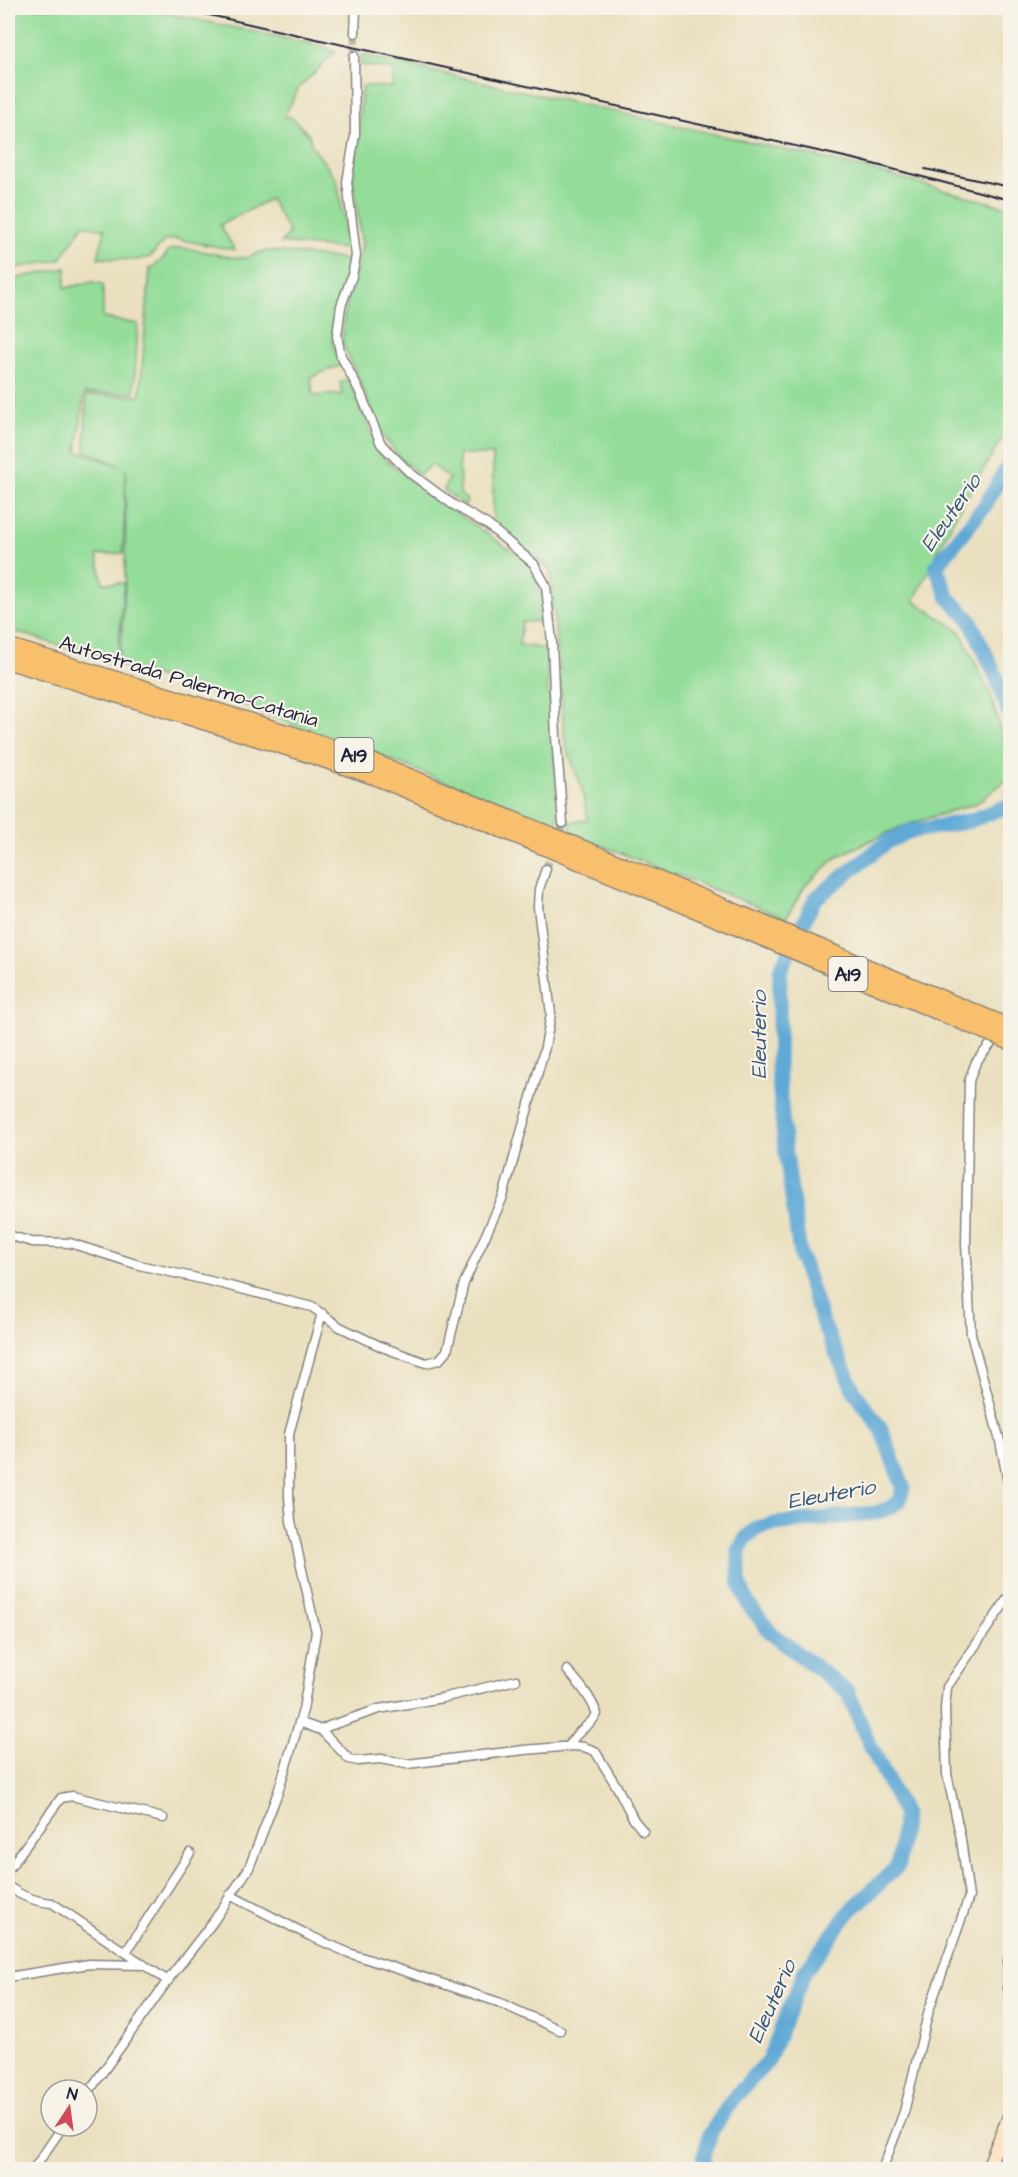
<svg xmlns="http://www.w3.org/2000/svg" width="1018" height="2177" viewBox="0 0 1018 2177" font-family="'Architects Daughter',sans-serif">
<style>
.green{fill:#93dd99;stroke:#5a806a;stroke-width:1.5}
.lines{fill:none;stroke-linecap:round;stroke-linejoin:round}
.river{stroke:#5ea9d6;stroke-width:15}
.street-tunnel{stroke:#c2baa5;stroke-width:8;stroke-dasharray:8 4;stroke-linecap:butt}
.street-casing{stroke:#86817d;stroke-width:11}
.secondary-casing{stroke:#86817d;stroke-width:15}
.highway-casing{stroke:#86817d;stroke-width:18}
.street{stroke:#fff;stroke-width:8}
.secondary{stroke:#fce5c4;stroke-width:12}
.highway{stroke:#f8bf6c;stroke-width:15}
.rail{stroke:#22223b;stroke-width:2}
.highway-bridge-casing{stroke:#86817d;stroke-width:18;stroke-linecap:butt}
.highway-bridge{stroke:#f8bf6c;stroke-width:15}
.labels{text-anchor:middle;stroke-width:4.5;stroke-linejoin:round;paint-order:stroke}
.shield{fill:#f7f3e8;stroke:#62616f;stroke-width:1.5}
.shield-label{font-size:20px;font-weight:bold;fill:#22223b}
.street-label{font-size:21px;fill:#22223b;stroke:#f7f3e8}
.water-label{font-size:22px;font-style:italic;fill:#3a5879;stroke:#f7f3e8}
</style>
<rect width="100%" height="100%" fill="#f7f3e8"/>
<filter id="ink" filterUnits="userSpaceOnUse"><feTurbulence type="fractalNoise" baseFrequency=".0167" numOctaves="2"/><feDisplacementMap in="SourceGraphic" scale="12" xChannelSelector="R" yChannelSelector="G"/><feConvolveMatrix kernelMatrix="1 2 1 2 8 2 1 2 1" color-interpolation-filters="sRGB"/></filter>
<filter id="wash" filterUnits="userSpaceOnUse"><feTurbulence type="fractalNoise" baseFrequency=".008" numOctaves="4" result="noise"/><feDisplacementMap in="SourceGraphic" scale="24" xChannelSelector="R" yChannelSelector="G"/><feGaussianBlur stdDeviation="1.35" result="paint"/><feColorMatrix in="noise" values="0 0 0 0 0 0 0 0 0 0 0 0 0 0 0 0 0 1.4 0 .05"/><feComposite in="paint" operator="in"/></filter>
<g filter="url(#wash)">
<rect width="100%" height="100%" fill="#eae0bf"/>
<path class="green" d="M8 8H142L322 46 335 52 299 88 284 117H291L309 135 312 146 337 180 349 249 281 243 289 232 270 199 220 225 235 250 176 239 165 240 150 257 136 260 98 258 105 229 83 225 60 260 8 269Z
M361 55 848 164 1010 208V425L958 511 914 601 960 631 990 694 1008 757 1010 777 977 803 900 827 838 856 805 886 786 918 570 833V822L588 820 581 786 565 743 550 570 493 523V455L459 454 460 494 467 500 465 506 444 490 449 478 431 464 420 475 401 459 383 436 342 341 344 316 362 245 353 179 362 86 392 87 394 70 361 65Z
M184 248 231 257 246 258 260 252 272 251 343 259 350 262 333 319V344L341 365 311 377 313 396 342 394 340 383 349 379 370 430 385 459 434 497 522 558C540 579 542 595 547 621L522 622 519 645 547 649 548 692 551 703 550 727 553 739 558 807 557 828 360 747 287 723 223 696 119 665 125 588 126 468 123 553 97 555 103 583H124L117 664 8 629V280L66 268 65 288 93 282 103 284V318L138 324 134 393H84L77 451 120 466 85 451 86 395 140 396 150 269 163 259 169 250Z"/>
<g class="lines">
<path class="river" d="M1010 462 986 504 936 567 948 597 970 620 994 672 1010 716
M705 2170 704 2156 710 2134 732 2100 768 2061 805 1971 849 1912 898 1866 904 1814 865 1734 848 1692 771 1633 748 1604 739 1581V1550L746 1538 757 1528 774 1524 875 1513 890 1508 900 1500 903 1487 881 1429 854 1391 822 1322 800 1254 784 1140 778 1069 780 970 815 899 887 842 908 832 970 821 1010 805"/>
</g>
</g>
<g filter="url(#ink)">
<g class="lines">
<path class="street-tunnel" d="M354 56 355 33
M546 869 563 823"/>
<defs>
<path id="street" d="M355 33 356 8
M354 56 355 135 347 182 356 256 352 276 341 306 337 336 341 356 360 392 381 444 410 473 452 504 488 525 534 564 546 586 552 642 556 737 563 823
M999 1034 976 1062 969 1081 966 1243 971 1334 1000 1441 1010 1493
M8 1235 32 1242 70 1243 139 1265 210 1281 312 1307 340 1327 382 1347 426 1363 439 1360 447 1351 464 1283 503 1197 545 1047 551 1014 538 907 539 889 546 869
M567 1670C579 1683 591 1697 597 1714 589 1728 576 1730 569 1746
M299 1722 321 1730 349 1759 358 1761 381 1759 407 1764 524 1750 574 1746 584 1747 595 1751 617 1787 634 1820 643 1831
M321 1730 329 1726 379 1709 442 1698 516 1680
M8 1870 61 1798 72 1796 163 1818
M8 1886C22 1897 35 1901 52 1903L168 1981
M230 1895 310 1936 349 1953 498 2002 560 2030
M126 1952 190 1853
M8 1977 89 1964 144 1965
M87 2094 171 1976 213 1922 249 1868 278 1792 303 1710 316 1632 291 1521 289 1497V1434L322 1313
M33 2170 63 2126
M882 2170 904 2112 929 2010 969 1897 961 1839 947 1774 945 1709 947 1687 1010 1595"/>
<path id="secondary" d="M1010 1961V1989
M987 2170 1010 2114"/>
<path id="highway" d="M8 646 301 737 379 764 691 893
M8 661 298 751 375 777 686 906"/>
</defs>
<use href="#street" class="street-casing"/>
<use href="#secondary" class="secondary-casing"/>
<use href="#highway" class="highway-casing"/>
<use href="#street" class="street"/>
<use href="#secondary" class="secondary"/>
<use href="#highway" class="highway"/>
<path class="rail" d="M178 8 858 160 1010 200
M925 169 1010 187"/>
<defs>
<path id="highway-bridge" d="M691 893 1010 1027
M686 906 1010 1042"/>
</defs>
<use href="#highway-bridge" class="highway-bridge-casing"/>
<use href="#highway-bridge" class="highway-bridge"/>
</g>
</g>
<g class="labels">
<g class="shield">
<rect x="334.5" y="738" width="39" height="34" rx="4.5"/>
<rect x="828.5" y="957" width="39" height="34" rx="4.5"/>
</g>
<g class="shield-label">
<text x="354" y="762">A19</text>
<text x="848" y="981">A19</text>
</g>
<g class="street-label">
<text transform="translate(189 681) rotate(17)" y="7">Autostrada Palermo-Catania</text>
</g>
<g class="water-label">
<text transform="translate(950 512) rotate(-55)" y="8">Eleuterio</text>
<text transform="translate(758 1035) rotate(-90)" y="8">Eleuterio</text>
<text transform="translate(831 1493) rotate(-10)" y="8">Eleuterio</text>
<text transform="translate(771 2001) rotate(-66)" y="8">Eleuterio</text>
</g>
</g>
<rect width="1018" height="2177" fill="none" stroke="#f7f3e8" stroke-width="30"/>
<g transform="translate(69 2108) rotate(13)"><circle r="28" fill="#f7f3e8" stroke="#a29fa3" stroke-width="1.5"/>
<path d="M0-4.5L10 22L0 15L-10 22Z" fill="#d1495b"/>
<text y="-9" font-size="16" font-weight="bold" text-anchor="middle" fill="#22223b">N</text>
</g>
</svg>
